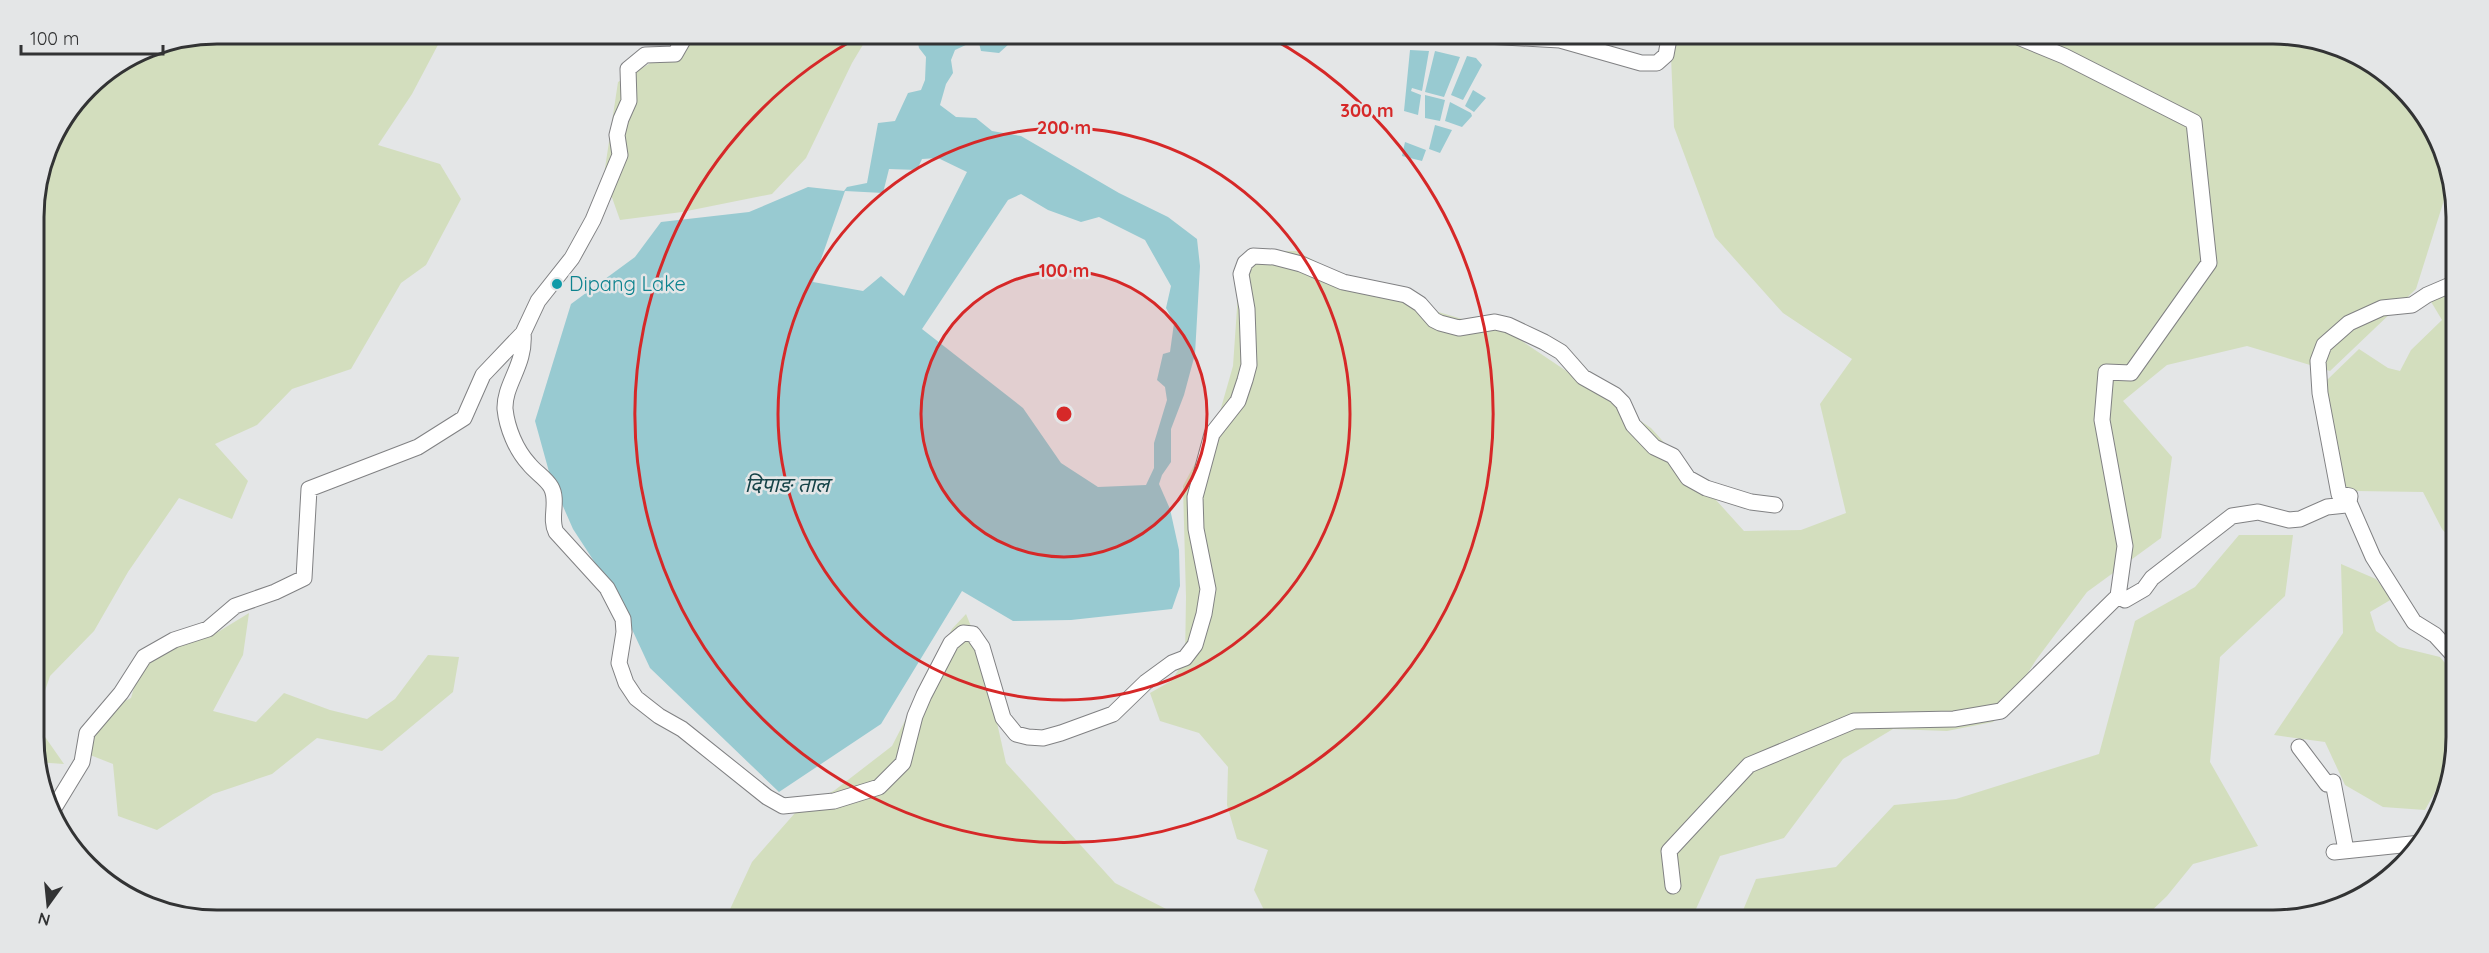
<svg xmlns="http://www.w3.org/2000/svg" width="2489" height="953" viewBox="0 0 2489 953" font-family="Quicksand,'Noto Sans Devanagari',sans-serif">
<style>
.green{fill:#d3debe}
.water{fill:#98cad1;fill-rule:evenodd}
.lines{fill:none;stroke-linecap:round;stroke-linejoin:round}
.minor-casing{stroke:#808183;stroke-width:17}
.minor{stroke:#fff;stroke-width:15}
.ring{fill:none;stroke:#d62828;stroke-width:3}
.culture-dot{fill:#0f9aa8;stroke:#e4e6e7;stroke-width:2}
.labels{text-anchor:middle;stroke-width:5;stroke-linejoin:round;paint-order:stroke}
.culture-label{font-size:20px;fill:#0d838f;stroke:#e4e6e7;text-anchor:start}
.water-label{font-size:21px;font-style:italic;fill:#154348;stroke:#e4e6e7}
.rim{fill:none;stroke:#323334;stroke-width:3}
.centre{fill:#d62828;stroke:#e4e6e7;stroke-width:3}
.ring-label{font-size:18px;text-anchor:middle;font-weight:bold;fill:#d62828;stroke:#e4e6e7;stroke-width:5;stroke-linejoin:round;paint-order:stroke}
</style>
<rect width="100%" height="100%" fill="#e4e6e7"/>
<path class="green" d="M217 33H436L440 41 412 94 378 145 440 164 461 199 426 265 401 283 351 369 292 389 257 425 215 444 248 481 232 519 179 498 128 572 94 631 50 676 36 717 33 204 52 135 95 79 147 47Z
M675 33H870L852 63 806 158 772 194 682 212 620 220 604 175 618 82 671 51Z
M1670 33H2272L2332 43 2411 96 2442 146 2451 178 2416 289 2330 371 2247 346 2167 365 2123 401 2172 457 2161 538 2087 592 2036 660 2005 709 1993 722 1947 731 1893 729 1843 759 1784 838 1720 856 1691 920H1269L1254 890 1268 850 1237 839 1227 805 1228 767 1199 733 1160 721 1150 693 1171 681 1185 660 1186 597 1183 486 1217 422 1233 366 1238 294 1252 252 1296 251 1377 294 1510 333 1651 428 1744 531 1801 530 1846 513 1820 404 1852 359 1783 313 1715 237 1674 127Z
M2455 281V431L2446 452 2455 468V543L2442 529 2423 492 2356 491 2343 485 2326 381 2359 349 2388 368 2400 371 2411 350 2442 320 2424 290Z
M2239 535H2293L2285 596 2220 657 2210 762 2258 846 2193 864 2167 896 2142 920H1739L1756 879 1836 867 1894 805 1956 799 2099 754 2135 621 2195 587Z
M2341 564 2376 579 2392 599 2370 612 2376 631 2399 647 2440 657 2456 676V736L2448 785 2440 783 2425 810 2383 807 2345 785 2325 742 2274 735 2343 633Z
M249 613 243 655 213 711 256 722 284 693 330 710 367 719 395 699 428 655 459 657 453 692 382 751 317 738 272 774 213 794 157 830 118 816 113 764 85 753 96 715 131 698 140 666 185 642 218 632Z
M966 614 981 651 1006 763 1115 883 1178 915 1183 920H725L752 862 795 813 835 790 892 746 952 629Z
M36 724 64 764 36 762Z"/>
<path class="water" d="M916 33H1021L999 53 981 51 979 43H970L955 50 951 60 953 73 946 84 940 105 956 117 976 118 992 131 1021 136 1119 193 1168 217 1197 239 1200 266 1195 354 1184 395 1171 429V462L1162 475 1159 484 1170 509 1179 550 1180 586 1172 609 1071 620 1013 621 962 591 881 724 779 792 650 668 616 595 573 529 551 479 535 421 571 304 635 257 661 222 749 212 808 187 844 191 847 187 867 183 878 123 895 121 908 93 921 90 925 80 926 57 919 48ZM938 158 967 172 904 296 881 276 863 291 813 282 845 191 883 193 889 169 917 170 922 159ZM1021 194 1048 210 1081 222 1099 217 1145 240 1171 286 1166 308 1174 323 1170 352 1163 354 1157 380 1165 387 1167 400 1154 443V468L1146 485 1098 487 1061 463 1023 408 922 329 1008 200Z
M1410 50 1429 51 1422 91 1412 88 1411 91 1421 95 1418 115 1404 111Z
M1435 51 1460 57 1444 97 1425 92Z
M1467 56 1476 58 1482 65 1463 100 1451 95Z
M1473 90 1486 98 1474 112 1465 106Z
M1425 95 1445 100 1440 121 1425 118Z
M1450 102 1471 113 1472 116 1462 127 1445 121Z
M1435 125 1452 130 1440 153 1429 149Z
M1405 142 1426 150 1422 161 1402 156Z"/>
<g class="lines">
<defs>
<path id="minor" d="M1431 33 1560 40 1641 63H1657L1666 55 1670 33
M523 333C526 365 504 384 505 409 507 428 516 450 529 464 535 472 546 478 551 487 559 501 549 518 556 532L607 588 623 619 624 632 619 663 626 683 636 698 659 716 682 729 767 797 783 806 834 801 879 787 903 763 915 716 924 695 951 643 963 633 973 634 982 647 1003 718 1016 734 1028 737 1043 738 1061 733 1113 714 1146 682 1172 663 1185 658 1195 645 1204 614 1208 589 1196 529 1195 497 1212 434 1238 401 1245 380 1249 365 1247 309 1241 274 1245 263 1253 256 1274 257 1301 264 1343 282 1406 295 1420 304 1434 320 1440 323 1459 328 1495 322 1508 325 1544 342 1561 352 1583 377 1615 395 1623 403 1633 425 1654 447 1673 456 1688 478 1706 488 1751 502 1775 505
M2349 502 2373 557 2414 622 2435 635 2456 658
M2118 596 2125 600 2144 589 2152 578 2232 516 2258 512 2289 520 2300 519 2327 507 2346 505 2349 502 2350 496 2339 494 2320 393 2318 361 2324 345 2349 323 2382 308 2412 305 2427 295 2455 283
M2299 747 2327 784 2333 782 2346 850
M54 808 82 762 87 733 121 693 144 657 174 640 208 629 235 606 275 592 304 578 309 489 418 447 464 418 483 375 523 333 538 301 572 258 593 220 620 155 617 135 621 119 629 101 628 69 645 55 675 54 687 33
M2334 852 2421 843
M1673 886 1669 851 1749 765 1854 721 1954 719 2001 711 2118 596 2125 546 2102 420 2106 372 2131 373 2209 263 2194 122 2064 56 2018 37 2016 33"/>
</defs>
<use href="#minor" class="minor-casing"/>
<use href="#minor" class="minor"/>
</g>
<circle cx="1064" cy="414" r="143" fill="#d62828" fill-opacity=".12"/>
<g class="ring">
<circle cx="1064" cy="414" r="143"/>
<circle cx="1064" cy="414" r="286"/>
<path d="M1262 33A429 429 0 1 1 866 33"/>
</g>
<circle class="culture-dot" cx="557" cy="284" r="6"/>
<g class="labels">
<g class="culture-label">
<text x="569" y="291">Dipang Lake</text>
</g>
<g class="water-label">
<text x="787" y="492">दिपाङ ताल</text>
</g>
</g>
<path d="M0 0H2489V953H0ZM217 44H2273A173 173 0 0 1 2446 217V737A173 173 0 0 1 2273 910H217A173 173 0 0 1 44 737V217A173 173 0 0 1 217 44Z" fill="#e4e6e7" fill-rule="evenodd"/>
<path class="rim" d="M217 44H2273A173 173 0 0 1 2446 217V737A173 173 0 0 1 2273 910H217A173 173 0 0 1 44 737V217A173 173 0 0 1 217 44Z"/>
<circle cx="1064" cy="414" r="9" class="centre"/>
<g class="ring-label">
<text x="1367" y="117">300 m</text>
<text x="1064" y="134">200 m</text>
<text x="1064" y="277">100 m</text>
</g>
<g transform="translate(48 905) rotate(195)" stroke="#e4e6e7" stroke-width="4.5" paint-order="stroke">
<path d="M0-4.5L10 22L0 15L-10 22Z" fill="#323334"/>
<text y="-9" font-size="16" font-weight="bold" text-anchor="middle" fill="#323334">N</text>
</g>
<path d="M21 45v9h142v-9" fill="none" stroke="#323334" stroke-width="3"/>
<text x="30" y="45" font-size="18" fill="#323334" stroke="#e4e6e7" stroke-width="4.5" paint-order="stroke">100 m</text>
</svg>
